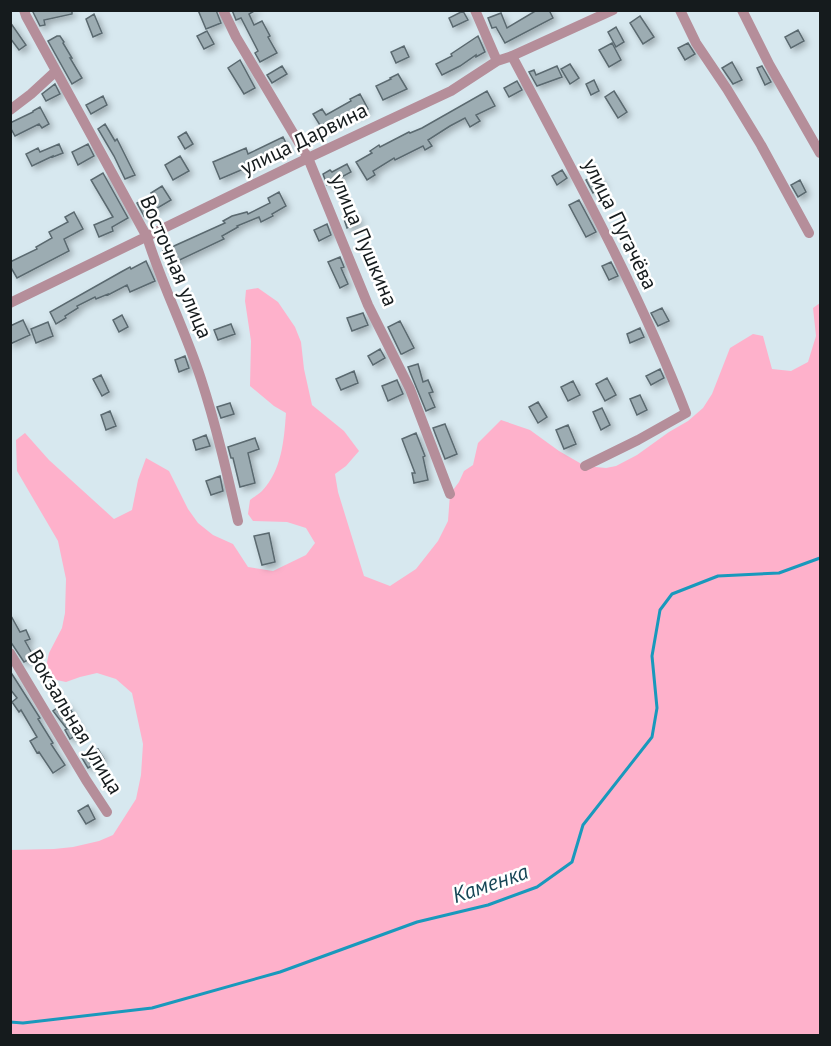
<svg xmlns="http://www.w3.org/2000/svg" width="831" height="1046" viewBox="0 0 831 1046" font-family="'PT Sans',sans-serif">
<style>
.green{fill:#feb1cb}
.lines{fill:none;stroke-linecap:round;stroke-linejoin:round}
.stream{stroke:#1999bc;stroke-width:3}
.building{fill:#9cacb2;stroke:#5a696f;stroke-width:1.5;filter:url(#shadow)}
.minor{stroke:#b58e9a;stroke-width:10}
.labels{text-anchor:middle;stroke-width:5;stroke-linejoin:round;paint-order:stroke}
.street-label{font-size:21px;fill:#151b1d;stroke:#fff}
.water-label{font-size:22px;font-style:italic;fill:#164656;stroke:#fff}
</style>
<defs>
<filter id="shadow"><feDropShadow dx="3.5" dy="3.5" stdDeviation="3" flood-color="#0004"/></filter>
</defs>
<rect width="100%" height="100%" fill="#d7e8ef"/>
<path class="green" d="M258 288 278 302 295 327 301 342 304 369 312 405 344 431 359 451 346 466 335 474 338 492 364 576 390 586 416 569 438 541 448 521 450 494 459 482 464 471 473 465 478 443 501 420 530 430 559 451 585 466 606 468 616 466 637 455 669 432 688 421 703 408 712 394 730 348 753 334 763 336 772 369 791 371 808 362 816 336 813 308 820 303V1035H11L10 850 54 849 73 847 99 841 113 835 136 799 141 775 143 744 132 693 116 679 97 673 80 677 66 682 52 679 46 667 49 653 62 628 65 613 66 579 58 541 17 471 16 440 25 433 49 460 114 519 132 510 138 480 146 458 169 471 188 509 198 523 213 535 233 544 248 567 273 571 306 555 315 543 306 528 287 522 253 521 248 514 250 500C254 497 259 494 262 491 282 470 284 440 286 413L274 406 250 386 251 341 245 301 246 290Z"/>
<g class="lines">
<path class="stream" d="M10 1022 23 1023 152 1008 280 972 417 922 488 905 537 887 572 862 583 825 652 737 657 708 652 656 660 610 672 594 718 576 779 573 820 558"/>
</g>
<path class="building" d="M32 10H72V14L44 20 45 25 40 26Z
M198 10H216L221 23 206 29Z
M232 10H256L249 14 254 25 262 21 270 36 268 37 277 53 260 62 255 53 258 51 241 18 236 20Z
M537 10H549L553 18 505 43 496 27 492 28 488 18 501 13 507 28Z
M463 11 468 20 453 27 449 18Z
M94 14 102 33 93 37 86 19Z
M640 16 654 37 643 44 630 23Z
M10 22 26 45 19 50 10 38Z
M616 27 624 42 616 47 608 32Z
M798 30 804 41 791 48 785 37Z
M207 31 214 44 204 49 197 36Z
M57 36H60L64 42 63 43 72 58H70L82 78 72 84 48 41Z
M478 36 485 52 476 57V55L460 66 442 75 436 64 452 56 451 54Z
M612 43 621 60 609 67 599 50Z
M688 43 695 54 685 60 678 48Z
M404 46 409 57 396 63 391 52Z
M240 60 255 88 244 94 228 68Z
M732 62 742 80 733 84 722 68Z
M570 64 579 78 570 84 561 69Z
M282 66 287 74 272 83 267 75Z
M557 66 562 77 537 86 529 72 534 70 536 75Z
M762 66 771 82 765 85 757 68Z
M398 74 407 89 383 100 376 86 391 79 390 78Z
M594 80 599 91 591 95 586 84Z
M517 81 522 90 509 97 504 88Z
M55 84 60 94 46 101 42 94Z
M487 91 495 106 476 115 480 121 470 127 465 118 450 126 428 140 432 146 425 150 423 146 395 160 394 158 373 171 375 175 367 180 356 162 372 153 370 151 379 145 380 147 409 132 410 133 422 128Z
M614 91 627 112 618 118 605 97Z
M360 94 368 109 357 114 356 112 343 120 342 118 323 130 313 114 322 109 326 115 351 101 350 99Z
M103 96 107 105 91 114 86 105Z
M40 107 49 124 42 128 39 124 15 136 10 127V123L33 112V111Z
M105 124 115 141 117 139 135 175 125 179 114 156 98 129Z
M186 132 193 144 185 149 178 137Z
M283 137 288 147 253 164V165L220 179 213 162 246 148 248 154Z
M59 144 63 153 53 157V156L32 166 26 154 38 148 40 152Z
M88 144 94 156 78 165 72 152Z
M180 156 189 171 173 180 165 165Z
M347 164 351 172 327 185 323 174 330 170 332 172Z
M562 170 567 178 557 185 552 176Z
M103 173 128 218 112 227 113 231 99 237 94 225 113 217 91 180Z
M597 174 604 186 593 193 586 180Z
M800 180 806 192 798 197 791 185Z
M162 186 171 200 144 216 137 203 153 195 151 193Z
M279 192 286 206 272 214 273 216 261 222 259 217 237 226 238 227 222 236 224 239 169 265 163 251 225 223 223 221 232 216 247 212 248 214 270 203 268 198Z
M579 200 596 232 586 237 569 205Z
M74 212 83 229 64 239 69 251 17 278 10 266V262L37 249 36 247 52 238 49 232 68 222 65 217Z
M356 214 360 222 347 228 344 219Z
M327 224 331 235 319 241 314 230Z
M340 257 344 267 341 268 348 284 340 288 328 262Z
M146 261 155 281 130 292 127 285 108 295V294L96 299 95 297 77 306 78 308 65 316 66 318 56 324 50 312 121 272 130 267 131 269Z
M611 262 618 276 609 280 602 266Z
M662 308 669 321 658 326 651 313Z
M363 313 368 325 352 331 347 318Z
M122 315 128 327 119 332 113 320Z
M23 320 30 335 10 344V326Z
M400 321 414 348 402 354H401L388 327Z
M48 322 53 336 36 343 31 329Z
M231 324 235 334 218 340 214 330Z
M640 328 644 337 630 343 627 334Z
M380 349 385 358 373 365 368 356Z
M185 356 189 368 179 372 175 360Z
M418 364 423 382 428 380 433 392 429 393 435 407 426 411 408 367Z
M660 369 664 378 651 385 646 376Z
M354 371 358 383 341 390 336 379Z
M101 375 109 392 102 396 93 379Z
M607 378 616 395 605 401 596 384Z
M397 380 403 394 388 401 382 386Z
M573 381 580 395 568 401 561 387Z
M640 395 647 410 637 415 630 399Z
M538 402 547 417 538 423 529 407Z
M230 403 234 414 221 418 217 407Z
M602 408 610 425 601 430 593 412Z
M110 411 116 426 106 430 101 415Z
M445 424 457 454 445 459 433 428Z
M568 425 576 444 564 449 556 430Z
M416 433 425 456 423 457 428 480 414 483 412 473H415L402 439Z
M206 435 210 446 196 450 193 440Z
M255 438 259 449 248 453 255 483 240 487 233 458H231L228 447Z
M220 476 223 491 211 495 206 481Z
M269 533 275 562 262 565 254 536Z
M10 614 20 632 26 630 30 639 25 641 34 657 24 662 10 641Z
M10 671 40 718 38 719 53 743 51 744 65 765 53 773 39 752 37 753 30 741 37 737 21 710 19 712 12 702 17 698 10 689Z
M65 702 72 712 71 713 82 732 70 739 65 730 67 729 53 711Z
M98 749 104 759 88 768 82 758Z
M88 805 95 819 86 824 78 811Z"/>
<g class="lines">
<path class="minor" d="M24 10 26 16 147 237C162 285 185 330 201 379 216 425 227 473 238 521
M223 10 236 37 308 158 368 305 410 389 450 494
M475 10 497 61
M680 10 696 43 727 89 761 145 809 233
M742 10 769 64 820 153
M512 56C574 173 638 289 686 413L638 440 585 466
M10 110 31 94 56 71
M10 303 308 158 451 91 497 61 512 56 613 10
M10 653 86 780 107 812"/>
</g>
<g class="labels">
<g class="street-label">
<text transform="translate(304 139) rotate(-26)" y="7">улица Дарвина</text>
<text transform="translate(620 224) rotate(64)" y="7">улица Пугачёва</text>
<text transform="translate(364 240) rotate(67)" y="7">улица Пушкина</text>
<text transform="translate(176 267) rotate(67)" y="7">Восточная улица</text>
<text transform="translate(75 722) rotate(59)" y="7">Вокзальная улица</text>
</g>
<g class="water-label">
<text transform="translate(490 883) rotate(-19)" y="8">Каменка</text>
</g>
</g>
<rect width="831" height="1046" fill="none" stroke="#151b1d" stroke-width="24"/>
</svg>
